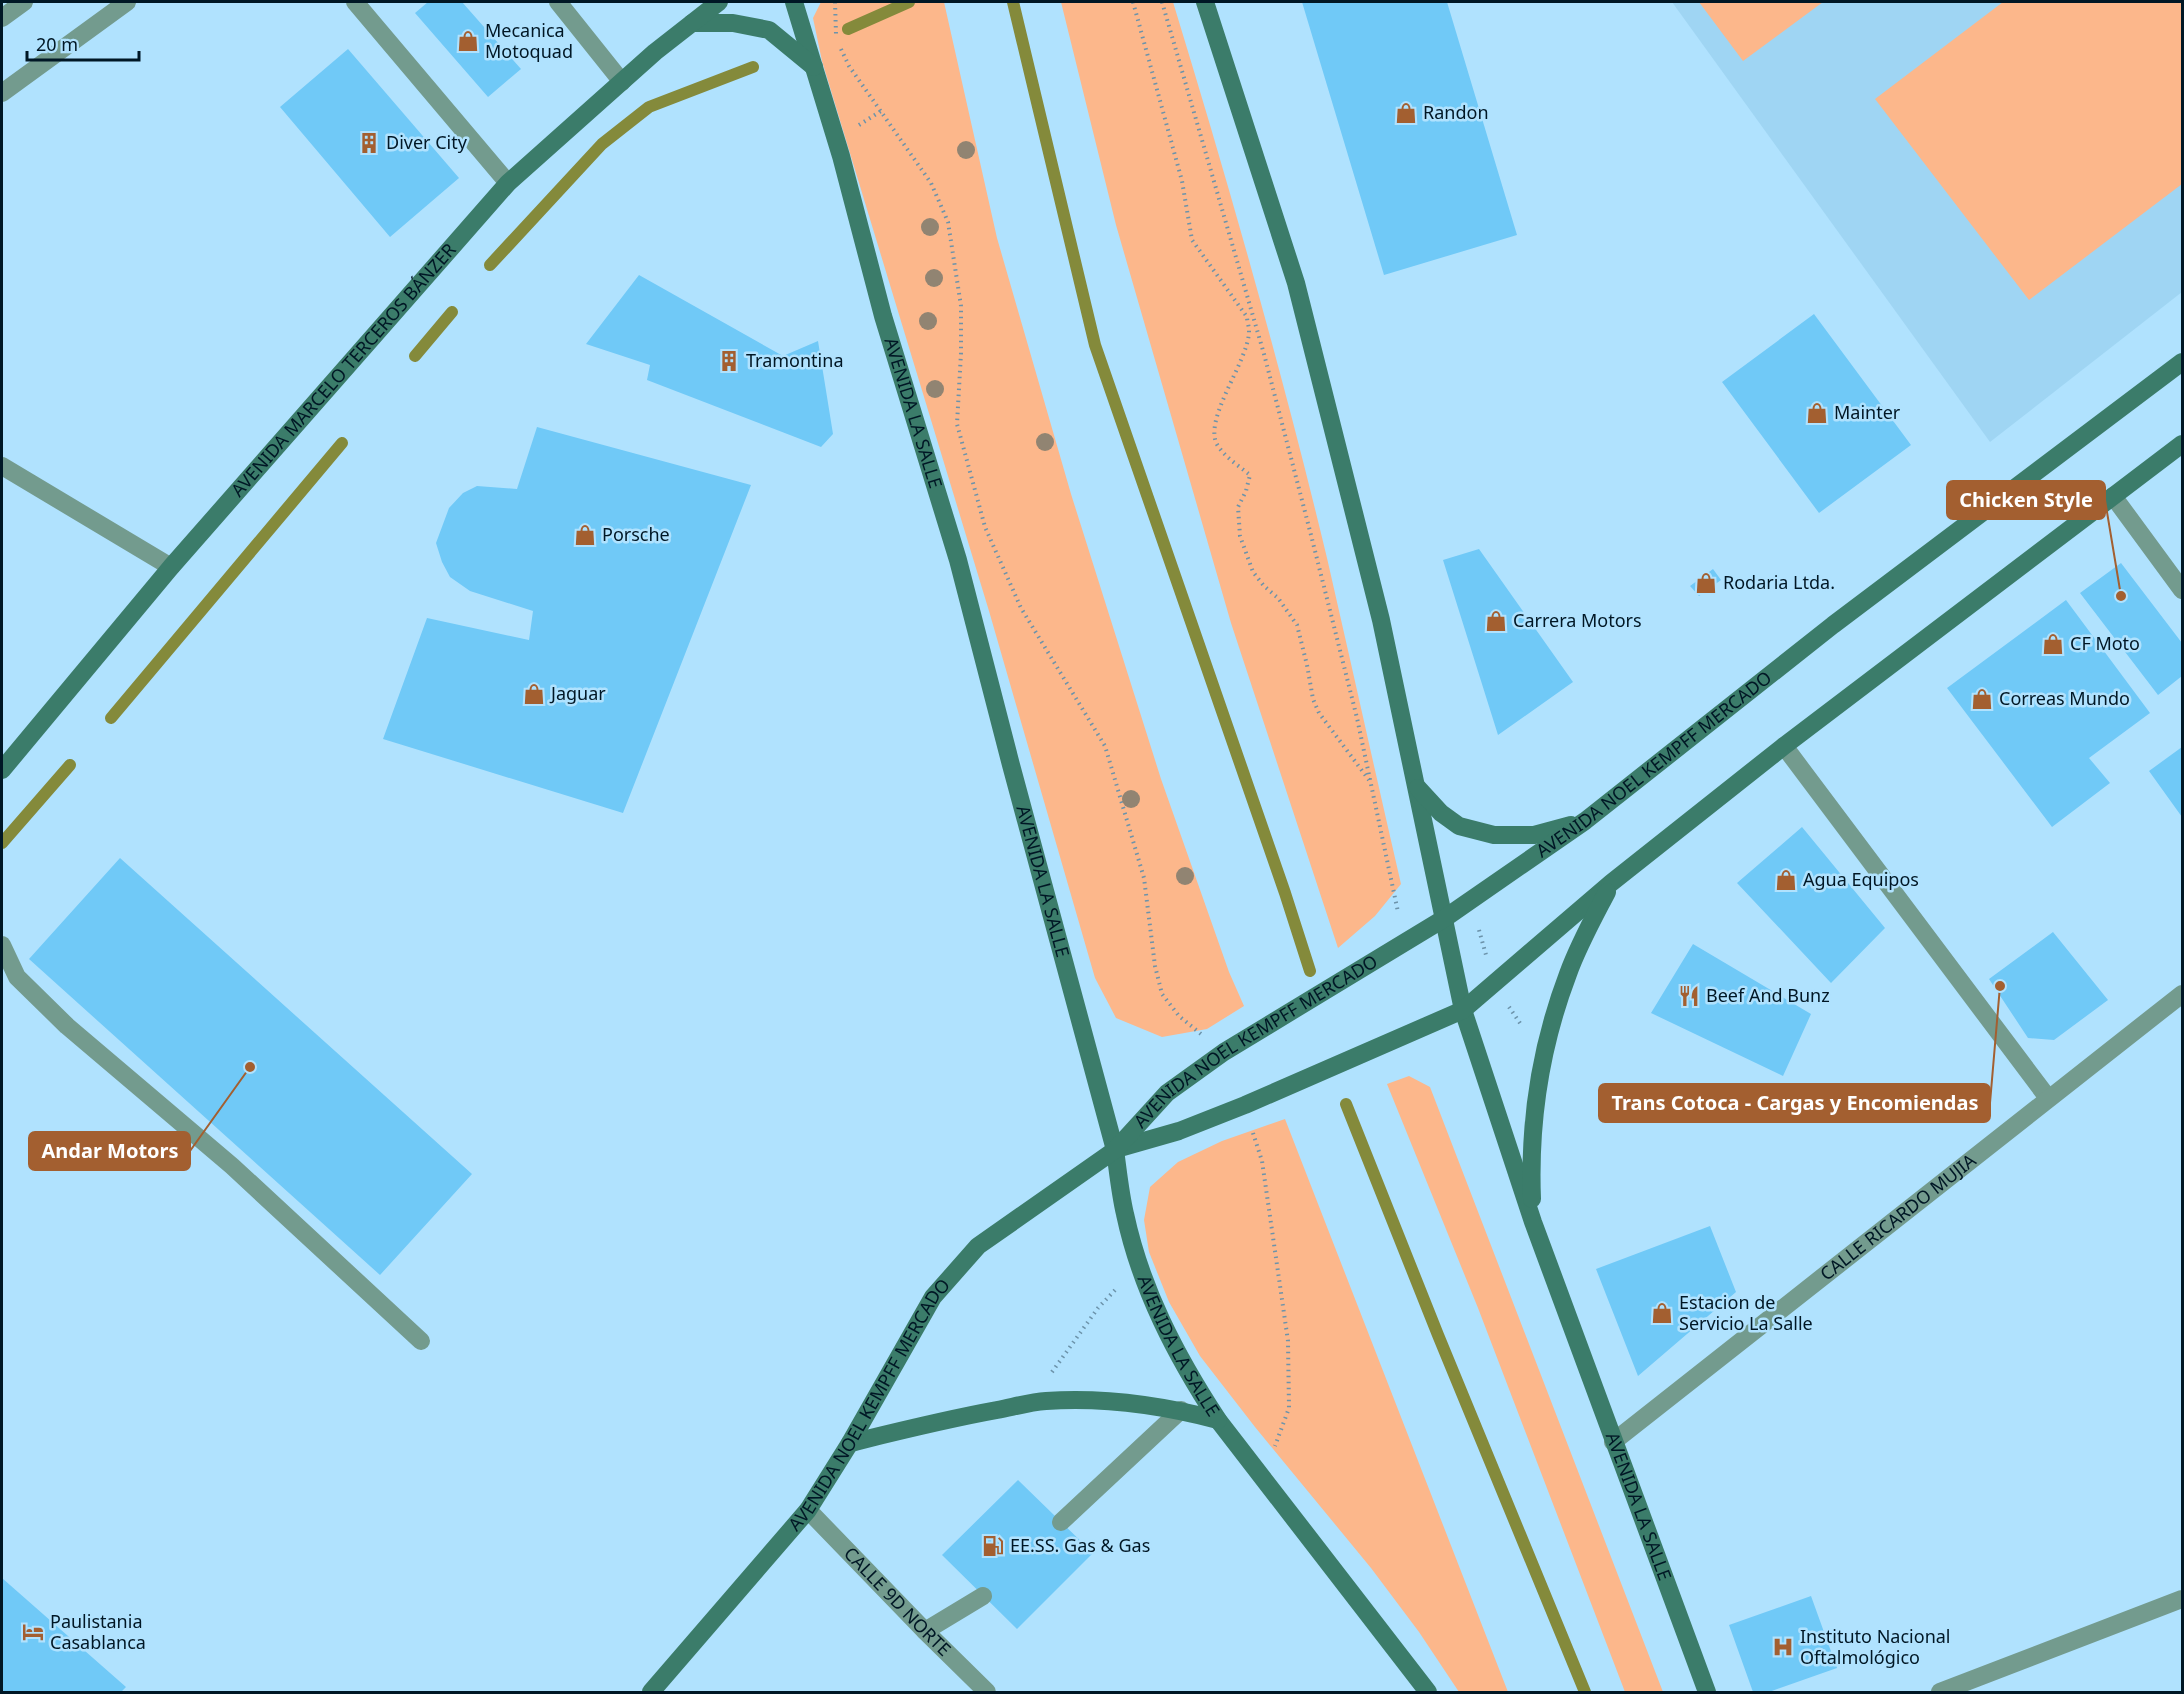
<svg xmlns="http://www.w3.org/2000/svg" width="2184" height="1694" viewBox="0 0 2184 1694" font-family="'Noto Sans',sans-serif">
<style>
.built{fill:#9fd5f3}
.green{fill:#fcb78b}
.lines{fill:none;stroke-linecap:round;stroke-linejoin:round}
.stream{stroke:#848a3b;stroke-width:12}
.building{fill:#70c9f7}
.path{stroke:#6c93aa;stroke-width:4;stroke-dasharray:1.5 4.5;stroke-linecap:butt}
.lane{stroke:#739b8e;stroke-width:18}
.street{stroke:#739b8e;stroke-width:18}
.secondary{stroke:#3b7c6a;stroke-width:18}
.tree{fill:#918472}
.labels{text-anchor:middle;stroke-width:5;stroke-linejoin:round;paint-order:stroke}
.poi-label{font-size:18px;fill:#001725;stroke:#b0e2fe;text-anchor:start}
.street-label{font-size:18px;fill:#001725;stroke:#b0e2fe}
.leader{fill:none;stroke:#a35f30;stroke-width:2}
.callout-dot{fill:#a35f30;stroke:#b0e2fe;stroke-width:2}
.callout{fill:#a35f30;stroke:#a35f30;stroke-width:2}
.callout-label{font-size:20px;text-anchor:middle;font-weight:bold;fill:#fff}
</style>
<rect width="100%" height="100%" fill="#b0e2fe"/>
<path class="built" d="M1672 2H2182V292L1990 442Z"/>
<path class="green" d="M821 2H944L997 238 1071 494 1161 779 1229 972 1244 1006 1207 1029 1162 1037 1116 1018 1095 978 989 611 822 61 813 18Z
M1061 2H1173C1229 185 1282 371 1327 558 1352 667 1376 776 1401 884L1375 916 1338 948 1231 623 1116 225Z
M1699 2H1823L1743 61Z
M2003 2H2182V184L2029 300 1875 99Z
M1409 1076 1430 1087 1663 1692H1625L1478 1308 1387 1084Z
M1285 1119 1508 1692H1459L1419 1632 1371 1568 1255 1427 1200 1356 1169 1302 1149 1252 1144 1220 1150 1187 1178 1162 1222 1141Z"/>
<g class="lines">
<path class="stream" d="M1013 2 1095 345 1285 893 1310 971
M848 29 909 2
M490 265 602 144 649 107 753 67
M415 356 452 312
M111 718 342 443
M2 843 70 765
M1346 1104 1438 1335 1585 1692"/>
</g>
<path class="building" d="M428 2H462L521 69 488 97 415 13Z
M1302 2H1447L1517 235 1384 275Z
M348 49 459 178 390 237 280 107Z
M639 275 783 356 818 341 833 434 821 447 647 380 650 365 586 344Z
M1814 314 1911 445 1819 513 1722 382Z
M537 427 751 485 623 813 383 739 427 618 529 640 533 611 470 591 450 577 442 562 436 543 449 508 463 493 477 486 517 489Z
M1479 549 1573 682 1498 735 1443 560Z
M2121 563 2182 643V676L2158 695 2080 593Z
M1713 569 1721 580 1699 596 1690 586Z
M2066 600 2150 713 2089 758 2110 783 2052 827 1947 688Z
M2182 747V817L2149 771Z
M1802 827 1885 928 1831 983 1737 883Z
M120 858 472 1174 380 1275 29 959Z
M2053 932 2108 1000 2054 1040 2028 1038 1989 979Z
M1693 944 1811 1014 1783 1076 1651 1013Z
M1710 1226 1736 1292 1638 1376 1596 1269Z
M1018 1480 1093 1553 1017 1629 942 1555Z
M2 1578 126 1687 121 1692H2Z
M1811 1596 1837 1668 1769 1692H1753L1729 1625Z"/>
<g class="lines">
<path class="path" d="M835 2 836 34
M1133 2 1182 181 1192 240 1247 317C1247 321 1249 326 1249 331 1249 361 1201 421 1218 446 1226 458 1239 466 1250 475L1246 491 1238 507 1240 536 1253 572 1264 586 1278 598 1297 625 1307 665 1313 699 1319 713 1369 780
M1162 2 1264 354 1311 535 1357 718 1398 912
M841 49 849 66 931 183 948 222 961 306V353L957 424 985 527 1021 608 1105 746 1144 878 1155 966 1162 994 1179 1016 1201 1034
M859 125 881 111
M1479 930 1486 955
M1509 1007 1522 1026
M1253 1133 1262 1161 1288 1341 1289 1408 1275 1446
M1052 1372 1098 1308 1117 1288"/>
<path class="lane" d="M558 2 622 82
M2 93 127 2
M2 945 17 977 67 1026 232 1166 421 1341
M1061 1522 1181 1410
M925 1631 983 1596"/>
<g class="street">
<path d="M355 2 508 183"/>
<path d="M2 18 24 2"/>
<path d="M2 466 171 567"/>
<path d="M2113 496 2182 590"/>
<path d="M1784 746 2048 1098"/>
<path id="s1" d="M1613 1442 2182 994"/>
<path id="s2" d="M808 1510 925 1631 987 1692"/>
<path d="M1940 1692 2182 1599"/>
</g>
<g class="secondary">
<path id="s3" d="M794 2 841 156 883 316 958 560 1011 765 1115 1150C1118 1171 1120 1193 1125 1214 1141 1289 1176 1356 1218 1420L1428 1692"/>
<path id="s4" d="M1205 2 1296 283 1381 620 1463 1010 1533 1222 1707 1692"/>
<path d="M692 23H733L769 30 814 67"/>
<path id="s5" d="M2 770 171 567 508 183 655 52 719 2"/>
<path d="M1418 788 1441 813 1459 826 1494 835H1534L1571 825"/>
<path d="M1116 1149 1179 1131 1245 1105 1463 1010 1611 883 1784 746 2182 444"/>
<path d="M1532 1199C1529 1123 1541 1045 1568 974 1578 946 1593 919 1607 892"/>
<path d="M850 1443C899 1431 947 1419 997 1410 1013 1407 1030 1402 1046 1401 1105 1397 1161 1405 1218 1420"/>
<path id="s6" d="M651 1692 808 1510 850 1443 933 1297 978 1246 1115 1150 1167 1093 1224 1052 1445 918 1585 821 1833 625 2182 362"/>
</g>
</g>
<g class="tree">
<circle cx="966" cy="150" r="9"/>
<circle cx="930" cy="227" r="9"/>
<circle cx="934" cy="278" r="9"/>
<circle cx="928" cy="321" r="9"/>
<circle cx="935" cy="389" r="9"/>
<circle cx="1045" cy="442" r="9"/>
<circle cx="1131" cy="799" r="9"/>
<circle cx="1185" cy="876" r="9"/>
</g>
<defs>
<symbol id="shop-bare" viewBox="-9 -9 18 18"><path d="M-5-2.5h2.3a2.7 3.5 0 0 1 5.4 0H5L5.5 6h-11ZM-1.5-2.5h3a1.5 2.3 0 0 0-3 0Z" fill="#a35f30" stroke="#b0e2fe" stroke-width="2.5" paint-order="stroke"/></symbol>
<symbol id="building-bare" viewBox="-9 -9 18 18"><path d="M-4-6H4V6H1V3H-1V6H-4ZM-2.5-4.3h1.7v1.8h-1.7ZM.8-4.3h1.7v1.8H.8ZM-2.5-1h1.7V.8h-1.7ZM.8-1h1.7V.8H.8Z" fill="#a35f30" stroke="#b0e2fe" stroke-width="2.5" paint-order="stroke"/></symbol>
<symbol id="restaurant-bare" viewBox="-9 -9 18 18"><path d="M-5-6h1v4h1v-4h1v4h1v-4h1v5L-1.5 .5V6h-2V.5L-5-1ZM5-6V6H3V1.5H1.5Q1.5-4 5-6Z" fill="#a35f30" stroke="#b0e2fe" stroke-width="2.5" paint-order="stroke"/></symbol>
<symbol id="fuel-bare" viewBox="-9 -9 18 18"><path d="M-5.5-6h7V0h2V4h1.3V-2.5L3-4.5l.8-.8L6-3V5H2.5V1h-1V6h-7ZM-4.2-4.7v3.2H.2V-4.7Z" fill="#a35f30" stroke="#b0e2fe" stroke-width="2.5" paint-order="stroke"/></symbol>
<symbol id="hotel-bare" viewBox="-9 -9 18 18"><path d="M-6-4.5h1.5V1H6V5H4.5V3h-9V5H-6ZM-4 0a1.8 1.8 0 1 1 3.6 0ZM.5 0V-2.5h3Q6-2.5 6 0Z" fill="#a35f30" stroke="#b0e2fe" stroke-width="2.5" paint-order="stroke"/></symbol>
<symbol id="hospital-bare" viewBox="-9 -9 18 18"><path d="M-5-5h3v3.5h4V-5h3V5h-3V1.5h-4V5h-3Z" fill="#a35f30" stroke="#b0e2fe" stroke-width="2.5" paint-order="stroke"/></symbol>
</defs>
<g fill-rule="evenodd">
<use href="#shop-bare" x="453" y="26" width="30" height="30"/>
<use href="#shop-bare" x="1391" y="98" width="30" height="30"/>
<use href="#building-bare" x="354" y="128" width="30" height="30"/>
<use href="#building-bare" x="714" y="346" width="30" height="30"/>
<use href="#shop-bare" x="1802" y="398" width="30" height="30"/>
<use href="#shop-bare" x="570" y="520" width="30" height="30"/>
<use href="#shop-bare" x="1691" y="568" width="30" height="30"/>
<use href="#shop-bare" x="1481" y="606" width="30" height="30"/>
<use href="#shop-bare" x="2038" y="629" width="30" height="30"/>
<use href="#shop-bare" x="519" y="679" width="30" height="30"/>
<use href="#shop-bare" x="1967" y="684" width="30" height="30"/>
<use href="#shop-bare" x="1771" y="865" width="30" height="30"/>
<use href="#restaurant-bare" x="1674" y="981" width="30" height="30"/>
<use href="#shop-bare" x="1647" y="1298" width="30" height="30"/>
<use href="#fuel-bare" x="978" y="1531" width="30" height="30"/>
<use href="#hotel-bare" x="18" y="1617" width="30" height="30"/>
<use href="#hospital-bare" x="1768" y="1632" width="30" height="30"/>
</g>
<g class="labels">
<g class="poi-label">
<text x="485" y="37">Mecanica<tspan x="485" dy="21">Motoquad</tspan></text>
<text x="1423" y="119">Randon</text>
<text x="386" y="149">Diver City</text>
<text x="746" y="367">Tramontina</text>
<text x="1834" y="419">Mainter</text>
<text x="602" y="541">Porsche</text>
<text x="1723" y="589">Rodaria Ltda.</text>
<text x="1513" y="627">Carrera Motors</text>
<text x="2070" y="650">CF Moto</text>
<text x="551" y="700">Jaguar</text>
<text x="1999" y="705">Correas Mundo</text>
<text x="1803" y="886">Agua Equipos</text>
<text x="1706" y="1002">Beef And Bunz</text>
<text x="1679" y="1309">Estacion de<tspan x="1679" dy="21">Servicio La Salle</tspan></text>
<text x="1010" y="1552">EE.SS. Gas &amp; Gas</text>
<text x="50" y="1628">Paulistania<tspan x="50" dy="21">Casablanca</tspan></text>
<text x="1800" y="1643">Instituto Nacional<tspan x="1800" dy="21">Oftalmológico</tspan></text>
</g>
<g class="street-label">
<text dy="6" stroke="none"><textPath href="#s5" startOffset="526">AVENIDA MARCELO TERCEROS BÁNZER</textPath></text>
<text dy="6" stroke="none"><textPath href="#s3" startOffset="428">AVENIDA LA SALLE</textPath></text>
<text dy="6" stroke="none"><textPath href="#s6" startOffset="1388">AVENIDA NOEL KEMPFF MERCADO</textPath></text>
<text dy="6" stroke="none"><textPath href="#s3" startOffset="914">AVENIDA LA SALLE</textPath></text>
<text dy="6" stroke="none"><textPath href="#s6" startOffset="902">AVENIDA NOEL KEMPFF MERCADO</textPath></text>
<text dy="6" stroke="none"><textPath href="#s1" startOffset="363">CALLE RICARDO MUJIA</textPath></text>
<text dy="6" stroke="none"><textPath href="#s3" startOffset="1400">AVENIDA LA SALLE</textPath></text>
<text dy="6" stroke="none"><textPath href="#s6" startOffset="362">AVENIDA NOEL KEMPFF MERCADO</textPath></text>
<text dy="6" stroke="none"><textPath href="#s4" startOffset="1568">AVENIDA LA SALLE</textPath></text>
<text dy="6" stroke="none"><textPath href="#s2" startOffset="128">CALLE 9D NORTE</textPath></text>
</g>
</g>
<path class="leader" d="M2121 596L2105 500M2000 986L1990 1103M250 1067L190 1151"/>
<g class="callout-dot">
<circle cx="2121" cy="596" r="6"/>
<circle cx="2000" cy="986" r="6"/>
<circle cx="250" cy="1067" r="6"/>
</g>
<g class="callout">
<rect x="1947" y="481" width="158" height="38" rx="6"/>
<rect x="1599" y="1084" width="391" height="38" rx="6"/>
<rect x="29" y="1132" width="161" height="38" rx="6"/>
</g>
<g class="callout-label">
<text x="2026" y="507">Chicken Style</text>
<text x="1795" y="1110">Trans Cotoca - Cargas y Encomiendas</text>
<text x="110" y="1158">Andar Motors</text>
</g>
<rect width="2184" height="1694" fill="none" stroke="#001725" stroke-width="6"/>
<path d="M27 51v9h112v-9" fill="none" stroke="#001725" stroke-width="3"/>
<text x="36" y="51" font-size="18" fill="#001725" stroke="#b0e2fe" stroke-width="4.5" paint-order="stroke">20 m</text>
</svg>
